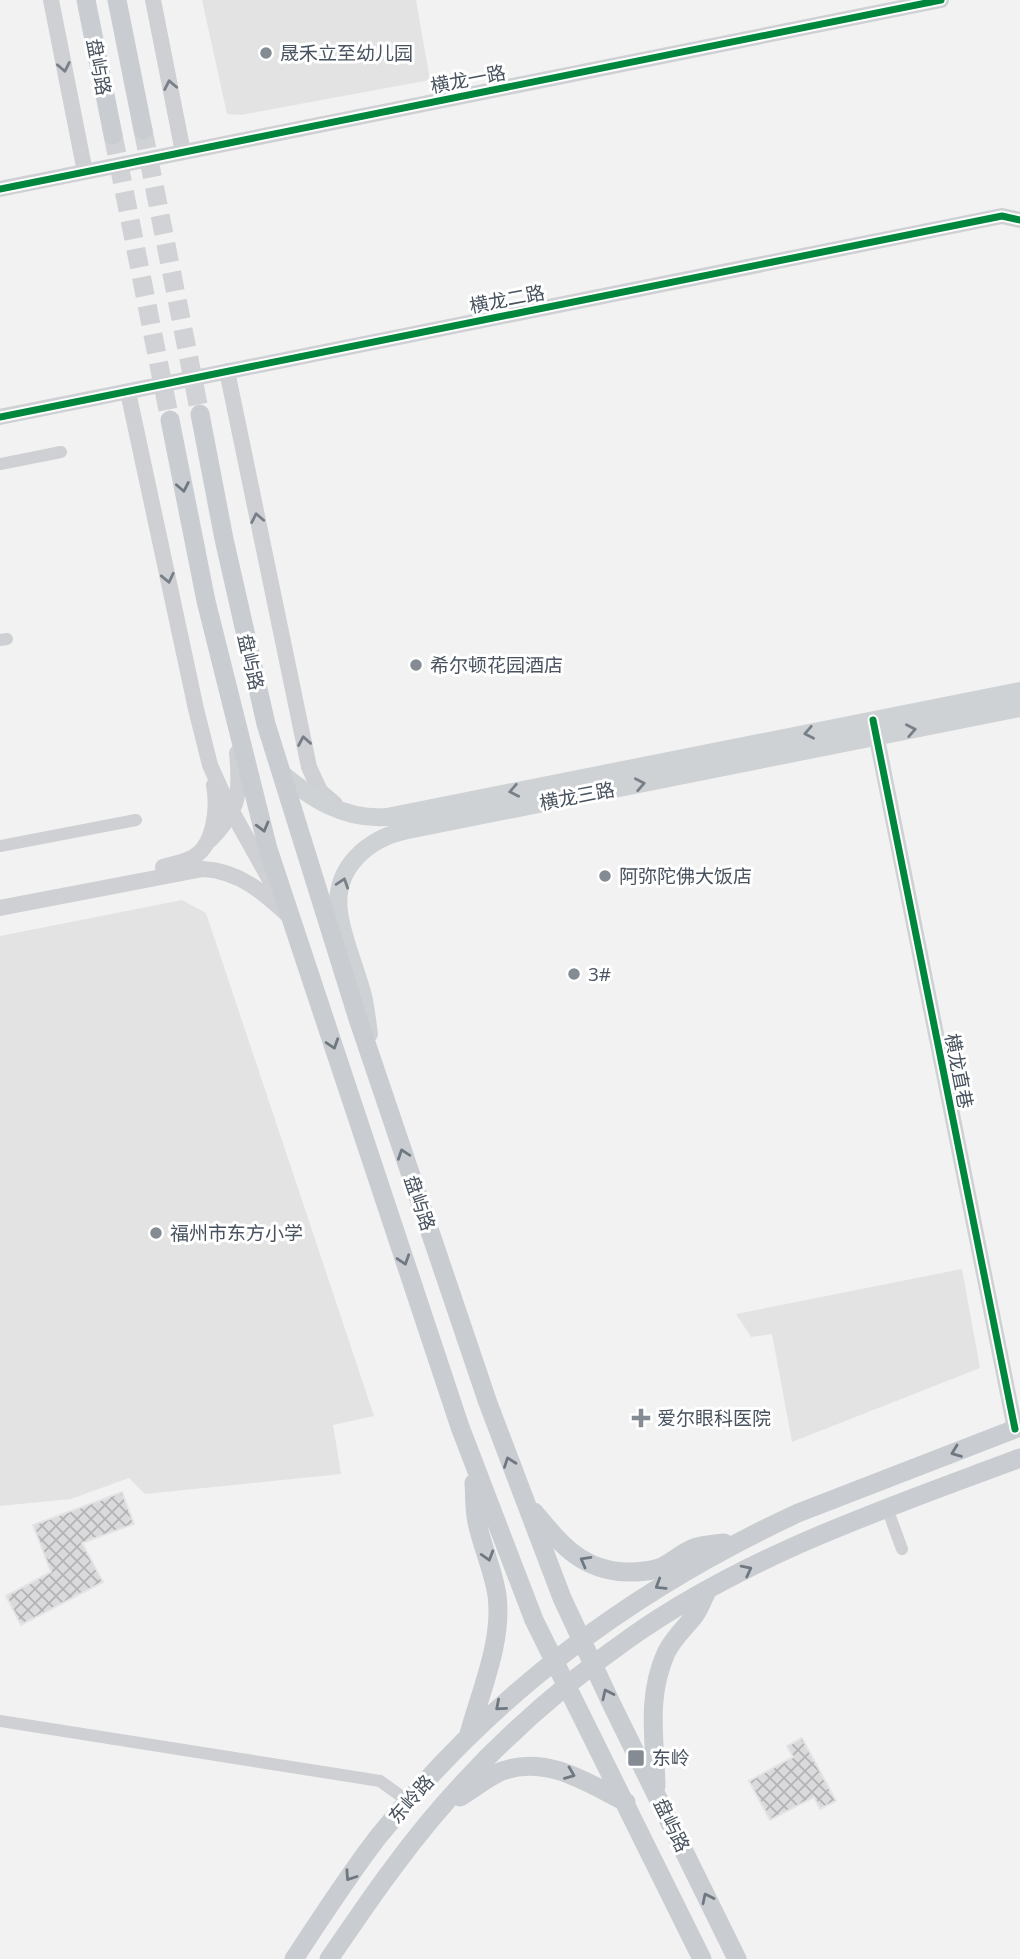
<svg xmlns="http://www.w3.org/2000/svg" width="1020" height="1959" viewBox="0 0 1020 1959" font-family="'Open Sans','Noto Sans SC',sans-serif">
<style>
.education{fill:#e4e3e4}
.building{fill:url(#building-cross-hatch);stroke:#e4e4e5;stroke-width:2}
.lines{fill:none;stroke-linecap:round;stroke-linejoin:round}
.primary-tunnel{stroke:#d1d2d5;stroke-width:19;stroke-dasharray:19 10;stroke-linecap:butt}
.minor{stroke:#ced0d3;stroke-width:12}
.tertiary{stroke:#ced0d3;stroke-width:16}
.secondary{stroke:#cfd2d5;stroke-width:18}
.primary{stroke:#c9cdd1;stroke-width:19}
.cycleway-casing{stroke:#fff;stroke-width:11}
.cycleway{stroke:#00873e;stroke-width:7}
.oneway{stroke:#777f88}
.oneway2{stroke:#6f7881}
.poi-dot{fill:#848b92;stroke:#fff;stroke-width:2.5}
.labels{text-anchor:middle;stroke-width:6;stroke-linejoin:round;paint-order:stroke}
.poi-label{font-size:19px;fill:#48535f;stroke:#fff;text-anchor:start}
.street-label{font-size:19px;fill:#48535f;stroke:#fff}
</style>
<defs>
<pattern id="building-cross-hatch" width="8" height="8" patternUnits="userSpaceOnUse" patternTransform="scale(1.75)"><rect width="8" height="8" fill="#dadadc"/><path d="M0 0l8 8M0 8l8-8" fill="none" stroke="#b3b3b6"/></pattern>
</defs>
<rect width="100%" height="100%" fill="#f3f2f2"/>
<path class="education" d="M202 0H416L430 80 241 115 227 114Z
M182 900 206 913 374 1416 333 1425 341 1474 145 1494 129 1478 71 1499 0 1506V936Z
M962 1269 980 1368 792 1442 772 1334 751 1337 736 1314Z"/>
<path class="building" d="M122 1492 134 1524 82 1543 103 1582 21 1625 6 1596 51 1572 33 1525Z
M802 1738 836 1801 820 1809 814 1797 770 1820 749 1781 793 1757 787 1746Z"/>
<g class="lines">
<path class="primary-tunnel" d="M143 130 200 414
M113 135 170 420"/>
<path class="minor" d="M0 464 61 452
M0 640 7 639
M0 846 136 820
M887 1508 902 1549
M0 1721 380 1781 408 1801"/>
<path class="tertiary" d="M51 0 85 172
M153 0 183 152
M0 189 941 0
M227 371 309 767 320 791 335 804
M128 392 196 709 210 765 226 801 274 887
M0 417 1002 216 1020 220
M874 724 1015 1429
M210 840C239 811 241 793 237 753
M163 867C173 864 185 862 195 856 215 843 218 807 214 785
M0 908 203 869C240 871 264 893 290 917"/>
<path class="secondary" d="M281 773C312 799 344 820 387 817L1020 691
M369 1034C367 1021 366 1008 363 996 356 968 343 941 339 912 333 868 368 838 408 830L1020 708"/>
<path class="primary" d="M86 0 113 135
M117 0 143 130
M200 414 224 539 266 724 358 1019 488 1403 562 1598 612 1705 737 1959
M170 420 206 601 268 849 460 1427 534 1620 702 1959
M534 1512C561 1544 581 1570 626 1572 637 1572 648 1572 659 1568 672 1563 683 1551 697 1547 706 1545 715 1544 724 1543
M469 1734C481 1690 503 1641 497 1595 493 1569 482 1547 477 1522 474 1509 475 1496 474 1483
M656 1786C655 1739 646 1698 666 1653 673 1638 685 1628 695 1615 700 1608 703 1599 707 1591
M460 1797C473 1789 488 1777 502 1771 548 1755 587 1783 626 1802
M294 1959C321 1918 348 1876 378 1837 493 1693 632 1590 798 1513L1020 1427
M329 1959C350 1929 371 1897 393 1868 458 1779 541 1700 631 1637 749 1554 887 1508 1020 1458"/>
<defs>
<path id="cycleway" d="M0 189 941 0
M0 417 1002 216 1020 220
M873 720 1015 1429"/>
</defs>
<use href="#cycleway" class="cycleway-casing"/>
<use href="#cycleway" class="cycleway"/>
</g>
<defs><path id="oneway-chevron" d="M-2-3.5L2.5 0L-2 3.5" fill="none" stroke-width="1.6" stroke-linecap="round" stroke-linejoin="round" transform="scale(1.75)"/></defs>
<g class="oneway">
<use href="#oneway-chevron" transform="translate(64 67) rotate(79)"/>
<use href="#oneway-chevron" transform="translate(170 85) rotate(-101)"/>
<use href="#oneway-chevron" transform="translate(257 518) rotate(-101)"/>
<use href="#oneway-chevron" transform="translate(168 578) rotate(78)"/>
<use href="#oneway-chevron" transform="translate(911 730) rotate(-11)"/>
<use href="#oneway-chevron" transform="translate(809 733) rotate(169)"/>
<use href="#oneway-chevron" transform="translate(304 741) rotate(-100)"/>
<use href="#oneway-chevron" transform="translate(640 784) rotate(-11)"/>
<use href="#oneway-chevron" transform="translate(514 791) rotate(169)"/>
<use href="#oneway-chevron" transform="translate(343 883) rotate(-72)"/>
</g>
<g class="oneway2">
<use href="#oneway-chevron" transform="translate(183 487) rotate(79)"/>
<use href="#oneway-chevron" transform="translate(263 827) rotate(75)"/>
<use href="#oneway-chevron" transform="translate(333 1044) rotate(72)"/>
<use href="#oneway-chevron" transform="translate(403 1154) rotate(-109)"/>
<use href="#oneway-chevron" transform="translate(404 1260) rotate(72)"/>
<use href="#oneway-chevron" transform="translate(956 1452) rotate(159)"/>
<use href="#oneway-chevron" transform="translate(509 1462) rotate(-110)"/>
<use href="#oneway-chevron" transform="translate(488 1556) rotate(73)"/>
<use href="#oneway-chevron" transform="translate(585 1561) rotate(-151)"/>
<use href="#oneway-chevron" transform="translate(747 1570) rotate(-27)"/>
<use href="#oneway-chevron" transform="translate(660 1585) rotate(148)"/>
<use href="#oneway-chevron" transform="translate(607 1694) rotate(-115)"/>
<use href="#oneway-chevron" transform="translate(500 1706) rotate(139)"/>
<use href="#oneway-chevron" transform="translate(570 1774) rotate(22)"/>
<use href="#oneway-chevron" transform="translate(350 1876) rotate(124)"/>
<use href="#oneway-chevron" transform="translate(707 1898) rotate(-116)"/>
</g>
<g class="poi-dot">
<circle cx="266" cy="53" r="7"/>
<circle cx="416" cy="665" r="7"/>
<circle cx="605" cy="876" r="7"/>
<circle cx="574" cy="974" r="7"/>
<circle cx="156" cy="1233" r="7"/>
<path d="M637.5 1407.5h7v7h7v7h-7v7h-7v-7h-7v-7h7z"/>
<rect x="627" y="1749" width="18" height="18" rx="3.5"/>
</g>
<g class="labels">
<g class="poi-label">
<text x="280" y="60">晟禾立至幼儿园</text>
<text x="430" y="672">希尔顿花园酒店</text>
<text x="619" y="883">阿弥陀佛大饭店</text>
<text x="588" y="981">3#</text>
<text x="170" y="1240">福州市东方小学</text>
<text x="657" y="1425">爱尔眼科医院</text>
<text x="652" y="1765">东岭</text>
</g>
<g class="street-label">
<text transform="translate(99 67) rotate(79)" y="7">盘屿路</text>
<text transform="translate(468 79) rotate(-11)" y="7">横龙一路</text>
<text transform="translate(507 299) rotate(-11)" y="7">横龙二路</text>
<text transform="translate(251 662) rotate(77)" y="7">盘屿路</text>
<text transform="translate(577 796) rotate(-11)" y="7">横龙三路</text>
<text transform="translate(959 1071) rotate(79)" y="7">横龙直巷</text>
<text transform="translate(420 1203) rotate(71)" y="7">盘屿路</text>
<text transform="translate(411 1799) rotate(-49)" y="7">东岭路</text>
<text transform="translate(672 1825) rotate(64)" y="7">盘屿路</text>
</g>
</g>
</svg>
